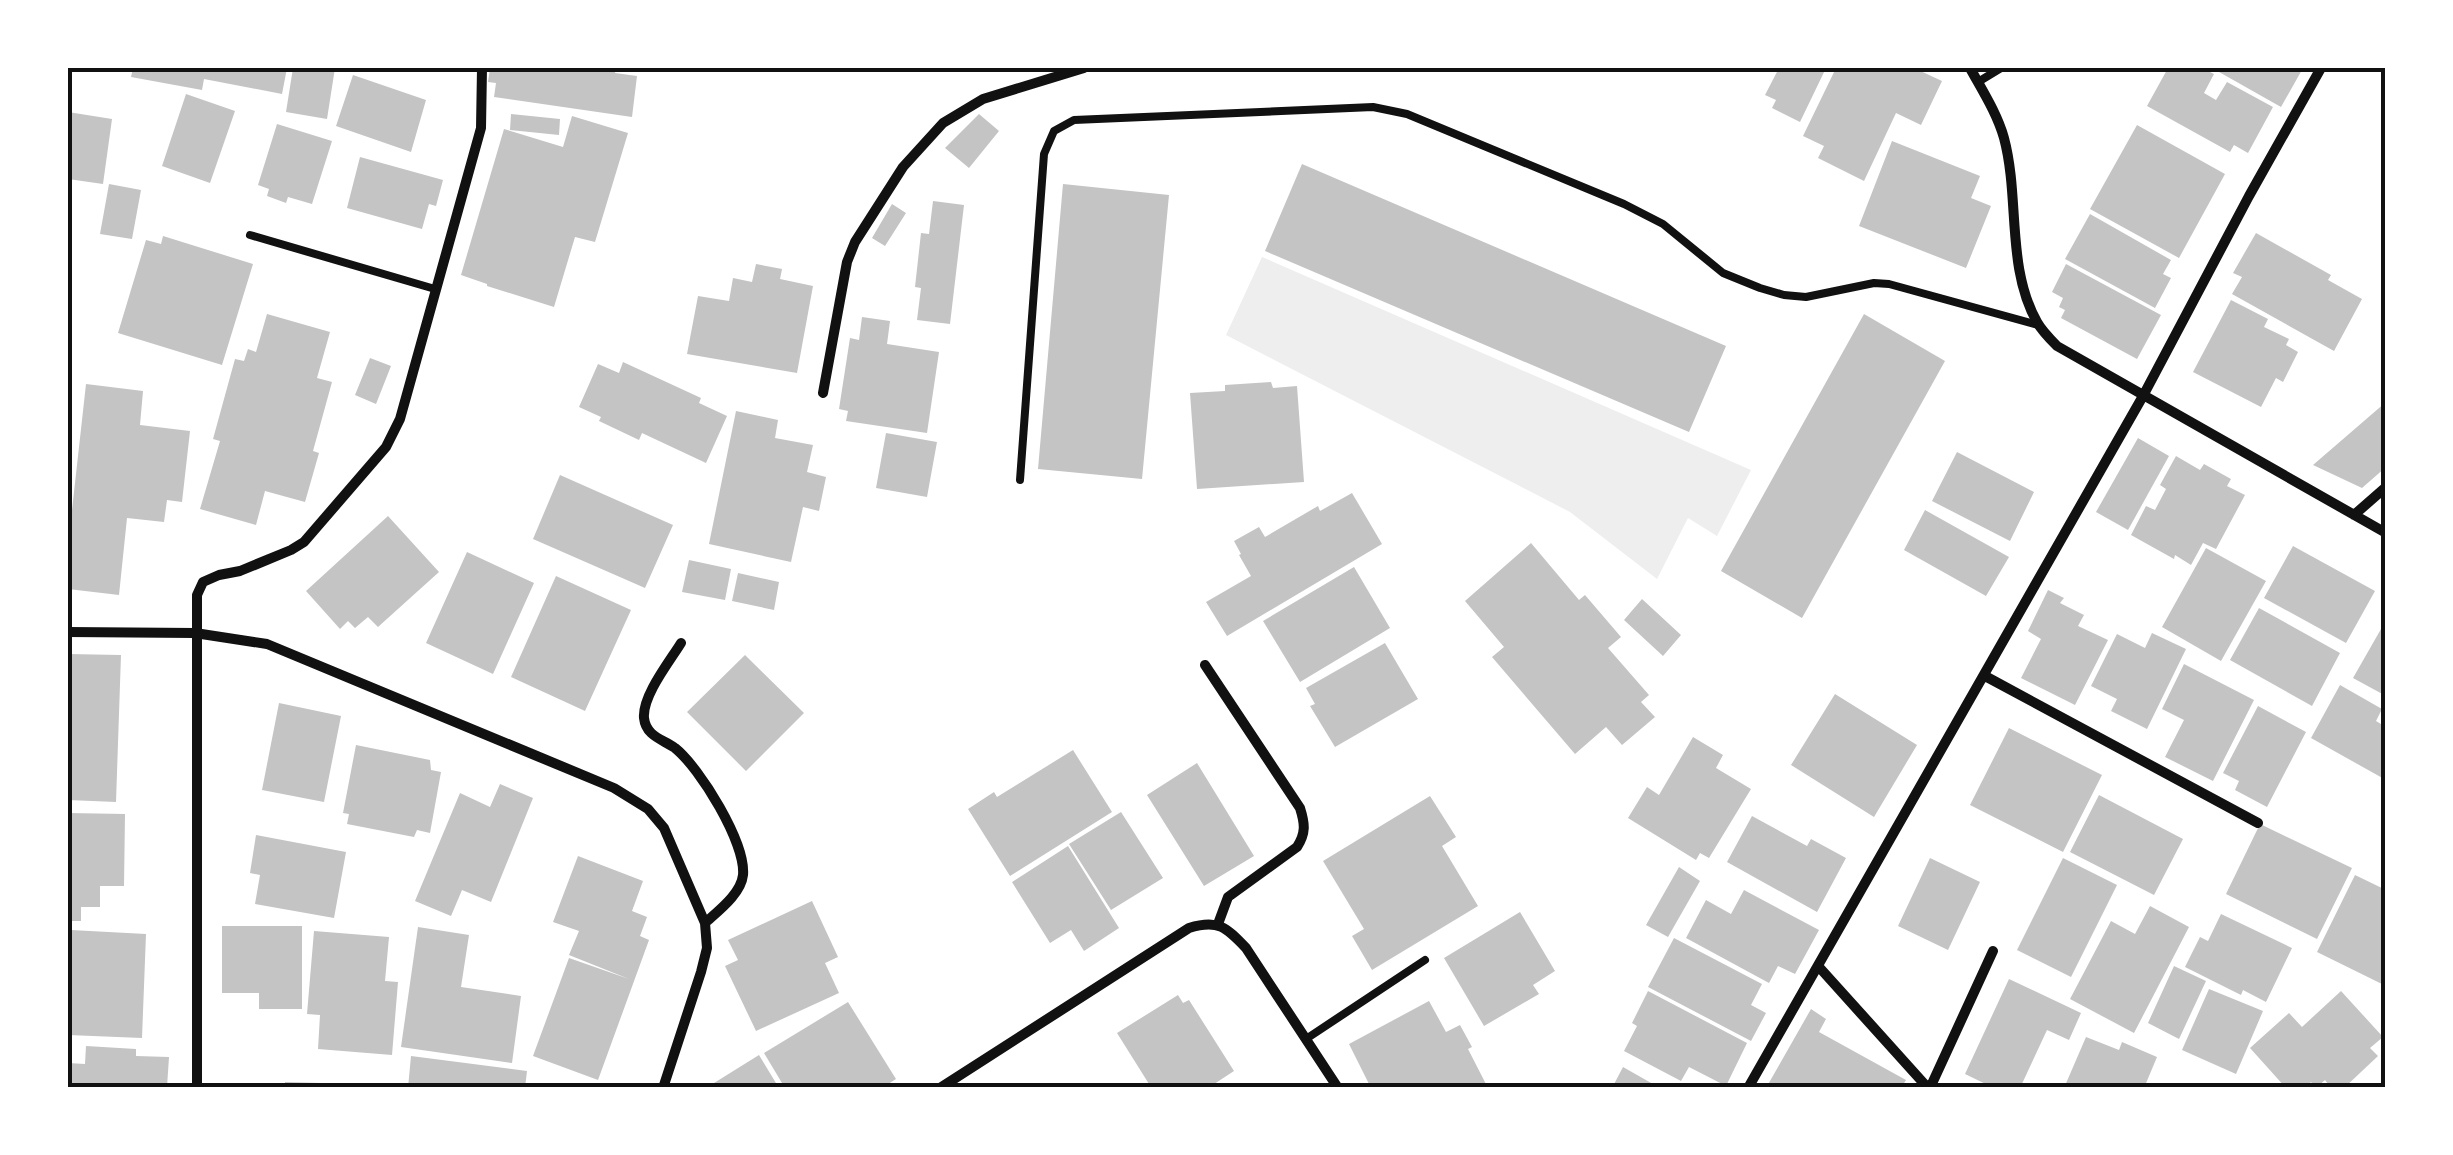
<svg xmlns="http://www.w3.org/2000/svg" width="2453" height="1155" viewBox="0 0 2453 1155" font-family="'Fira Sans',sans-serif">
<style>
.green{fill:#eee}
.building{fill:#c4c4c4}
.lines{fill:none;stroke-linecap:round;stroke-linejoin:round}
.service{stroke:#111;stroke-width:8}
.minor{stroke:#111;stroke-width:10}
.neatline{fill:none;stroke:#111;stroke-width:4}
</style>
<rect width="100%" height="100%" fill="#fff"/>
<path class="green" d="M1262 257 1751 470 1717 536 1688 518 1657 579 1570 512 1226 335Z"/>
<path class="building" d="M133 68H287L282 94 204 79 202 90 131 77Z
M293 68H335L327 119 286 112Z
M490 68H616L615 73 637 76 632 117 494 97 496 83 488 82Z
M1779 68H1826L1800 122 1772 108 1776 100 1765 95Z
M1836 68H1914L1942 81 1921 125 1896 113 1864 181 1818 158 1824 146 1803 136Z
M2168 68H2202L2214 74 2204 93 2216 100 2227 82 2273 107 2248 153 2234 145 2230 152 2147 106Z
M2212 68H2303L2281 107Z
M353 75 426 100 411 152 336 126Z
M186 94 235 111 210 183 162 166Z
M68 112 112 119 103 184 68 179Z
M511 114 560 119 559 135 510 130Z
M979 114 999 131 969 168 945 148Z
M572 116 628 133 595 242 575 237 554 307 487 286V284L461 275 504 129 563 147Z
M277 124 332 141 312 204 288 197 286 203 267 196 269 189 258 185Z
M2137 125 2225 174 2179 258 2090 209Z
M1892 141 1980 176 1971 198 1991 206 1966 268 1859 226Z
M360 157 443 180 436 206 429 204 422 229 347 208Z
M1302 164 1726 346 1689 432 1265 251Z
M109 184 141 190 132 239 100 234Z
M1063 184 1169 195 1142 479 1038 469Z
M933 201 964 205 950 324 917 320 921 288 915 287 921 233 929 234Z
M892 204 906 213 885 246 872 238Z
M2090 214 2171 260 2163 274 2171 278 2155 308 2065 259Z
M2256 233 2331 275 2328 280 2362 299 2334 351 2232 294 2242 277 2233 273Z
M163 236 253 264 222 365 118 333 146 240 161 244Z
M756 264 782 269 780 279 813 286 797 373 687 354 698 296 729 301 733 278 752 282Z
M2066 264 2161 315 2137 359 2061 318 2065 310 2059 307 2063 298 2052 292Z
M2231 300 2268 319 2264 327 2289 339 2286 345 2298 352 2283 382 2276 378 2261 407 2193 372Z
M267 314 330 332 317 378 332 382 313 451 319 453 305 502 265 491 256 525 200 509 220 441 213 439 235 359 244 361 248 349 256 352Z
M1864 314 1945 361 1802 618 1721 571Z
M862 317 890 321 887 344 939 352 927 433 846 421 848 411 839 409 850 338 859 340Z
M370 358 391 366 376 404 355 395Z
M623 362 701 398 699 403 727 416 706 463 642 433 639 440 599 421 601 417 579 407 598 364 619 373Z
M1271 382 1273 388 1297 386 1304 482 1197 489 1190 393 1225 391V385Z
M86 384 143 391 140 425 190 431 182 502 167 500 164 522 127 518 119 595 68 589V546Z
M2386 402V467L2362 488 2313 465Z
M736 411 778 420 775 438 813 445 807 472 826 477 819 511 803 507 791 562 709 544Z
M886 433 937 442 927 497 876 488Z
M2138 438 2169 456 2128 530 2096 512Z
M1957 452 2034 492 2010 541 1932 501Z
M2176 456 2200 470 2204 464 2231 479 2227 486 2245 495 2216 549 2203 543 2191 565 2175 555 2174 559 2131 535 2146 506 2155 510 2166 489 2160 485Z
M560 475 673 525 645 588 533 539Z
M1352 493 1382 544 1227 636 1206 602 1251 576 1239 555 1241 554 1234 541 1259 527 1265 537 1318 506 1320 511Z
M1925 510 2009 557 1986 596 1904 550Z
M388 516 439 572 378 627 368 617 355 628 348 621 340 629 306 591Z
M1531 543 1579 600 1585 595 1621 637 1608 648 1649 695 1641 702 1655 717 1622 745 1606 727 1575 754 1492 657 1504 647 1465 601Z
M2293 546 2375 591 2346 643 2264 598Z
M2206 548 2266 581 2221 661 2162 627Z
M467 552 534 583 493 674 426 643Z
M689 560 731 569 725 600 682 592Z
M1354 567 1390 628 1300 682 1263 621Z
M738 573 779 582 774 610 732 601Z
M556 576 631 610 585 711 511 677Z
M2048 590 2064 598 2060 603 2084 615 2078 626 2108 640 2075 705 2021 678 2041 639 2028 631Z
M1642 599 1681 635 1663 656 1624 620Z
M2259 608 2340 653 2312 706 2230 660Z
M2381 629 2386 632V696L2353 678Z
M2152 633 2186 649 2147 729 2111 711 2117 699 2091 686 2117 634 2145 648Z
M1385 643 1418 699 1335 747 1310 706 1315 704 1306 688Z
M68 654 121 655 116 802 68 800Z
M745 655 804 713 746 771 687 712Z
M2184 664 2254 700 2213 781 2165 757 2184 720 2162 709Z
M2340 685 2382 709 2376 721 2386 727V780L2311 738Z
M1835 694 1917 745 1874 817 1791 765Z
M279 703 341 716 324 802 262 790Z
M2258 706 2306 732 2267 807 2235 790 2239 781 2223 773Z
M2009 728 2102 775 2063 852 1970 805Z
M1693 737 1723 755 1716 768 1751 789 1709 858 1700 853 1696 860 1628 818 1647 787 1659 795Z
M356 745 430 760 431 770 441 772 430 833 417 830 414 837 347 824 349 814 343 813Z
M1073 750 1112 812 1010 876 968 809 994 792 997 797Z
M1197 763 1254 856 1204 886 1147 795Z
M500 784 533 798 491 902 462 890 451 916 415 901 460 793 490 807Z
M2099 795 2183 839 2154 895 2070 852Z
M1430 796 1456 837 1442 846 1478 906 1372 970 1352 936 1364 929 1323 861Z
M1121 812 1163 878 1111 910 1069 844Z
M68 813 125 814 124 886H100V907H81V921H68Z
M1752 816 1807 846 1811 839 1846 858 1817 912 1727 862Z
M2260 824 2352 868 2317 939 2226 894Z
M256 835 346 852 334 918 255 904 260 875 250 873Z
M1068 846 1119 928 1084 951 1071 930 1050 943 1012 882Z
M578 856 643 881 632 911 647 917 640 936 649 940 598 1080 533 1056 569 958 629 979 569 955 579 931 553 922Z
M1930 858 1980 882 1948 950 1898 926Z
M2063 858 2117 885 2071 977 2017 950Z
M1679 867 1700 881 1668 937 1646 925Z
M2355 875 2386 890V986L2317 952Z
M1744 890 1819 930 1795 974 1778 966 1769 983 1686 938 1706 900 1731 914Z
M812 901 838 957 825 963 839 993 756 1031 725 966 738 960 728 940Z
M2150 906 2189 927 2134 1033 2070 999 2111 921 2135 934Z
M1520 912 1555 971 1533 985 1539 994 1484 1026 1444 958Z
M2221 914 2292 948 2266 1002 2243 990 2241 995 2185 967 2200 937 2208 941Z
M222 926H302V1009H259V993H222Z
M418 927 469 935 461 987 521 996 512 1063 401 1047Z
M71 930 146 934 142 1038 68 1035Z
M314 931 389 937 385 981 398 982 392 1055 318 1049 320 1015 307 1014Z
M1674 938 1762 984 1751 1005 1766 1013 1751 1041 1648 987Z
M2174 966 2206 981 2179 1039 2148 1023Z
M2009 979 2081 1013 2069 1040 2047 1030 2020 1088H1994L1965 1074Z
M2209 989 2263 1011 2236 1074 2182 1050Z
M1648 991 1747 1043 1726 1086 1689 1067 1681 1081 1624 1051 1637 1026 1632 1023Z
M2341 991 2383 1037 2370 1048 2378 1056 2344 1088H2331L2325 1080 2316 1088 2311 1082 2305 1088H2286L2250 1048 2289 1013 2302 1027Z
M1178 995 1183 1003 1189 1000 1234 1071 1208 1088H1143L1149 1084 1117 1033Z
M1429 1001 1446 1032 1460 1025 1472 1047 1468 1049 1488 1088H1371L1349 1044Z
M848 1002 896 1079 882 1088H785L764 1053Z
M1811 1009 1826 1019 1819 1032 1906 1080 1901 1088H1766Z
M2086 1037 2119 1050 2122 1042 2157 1057 2144 1088H2064Z
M86 1046 136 1049V1056L169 1057 167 1087 68 1088V1063L85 1064Z
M759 1055 779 1088H706Z
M411 1056 527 1071 525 1088H408Z
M1623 1067 1660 1088H1612Z
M285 1082 358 1084V1088H285Z"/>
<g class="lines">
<path class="service" d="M1978 82 2001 68
M250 235 435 289
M1020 480 1044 154 1054 131 1074 120 1373 107 1407 114 1624 204 1663 224 1723 273 1760 288 1784 295 1806 297 1874 283 1889 284 2038 325
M1306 1039 1425 960"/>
<path class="minor" d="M1970 68C1982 90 1997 113 2004 138 2020 198 2006 267 2037 322 2042 331 2050 339 2057 346L2386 533
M823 393 847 262 855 242 903 167 943 123 983 99 1084 68
M2354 515 2386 487
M68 632 195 633 267 644 614 788 648 809 664 828 705 923 707 948 701 972 663 1088
M681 643C670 661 642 696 644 718 646 736 662 739 675 748 700 768 746 843 743 875 741 894 718 911 705 923
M1205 665 1300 808C1305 824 1306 833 1297 847L1228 897 1218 924
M1985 676 2258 823
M1819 967 1928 1088
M197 1088V595L203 582 219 575 240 571 291 550 304 542 386 447 400 419 481 128 482 68
M940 1088 1189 928C1218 919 1226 927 1246 948L1338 1088
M1748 1088 2143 396 2249 196 2321 68
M1930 1088 1993 951"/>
</g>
<rect width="2453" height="1155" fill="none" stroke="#ffffff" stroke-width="140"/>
<rect x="70" y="70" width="2313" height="1015" class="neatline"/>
</svg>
